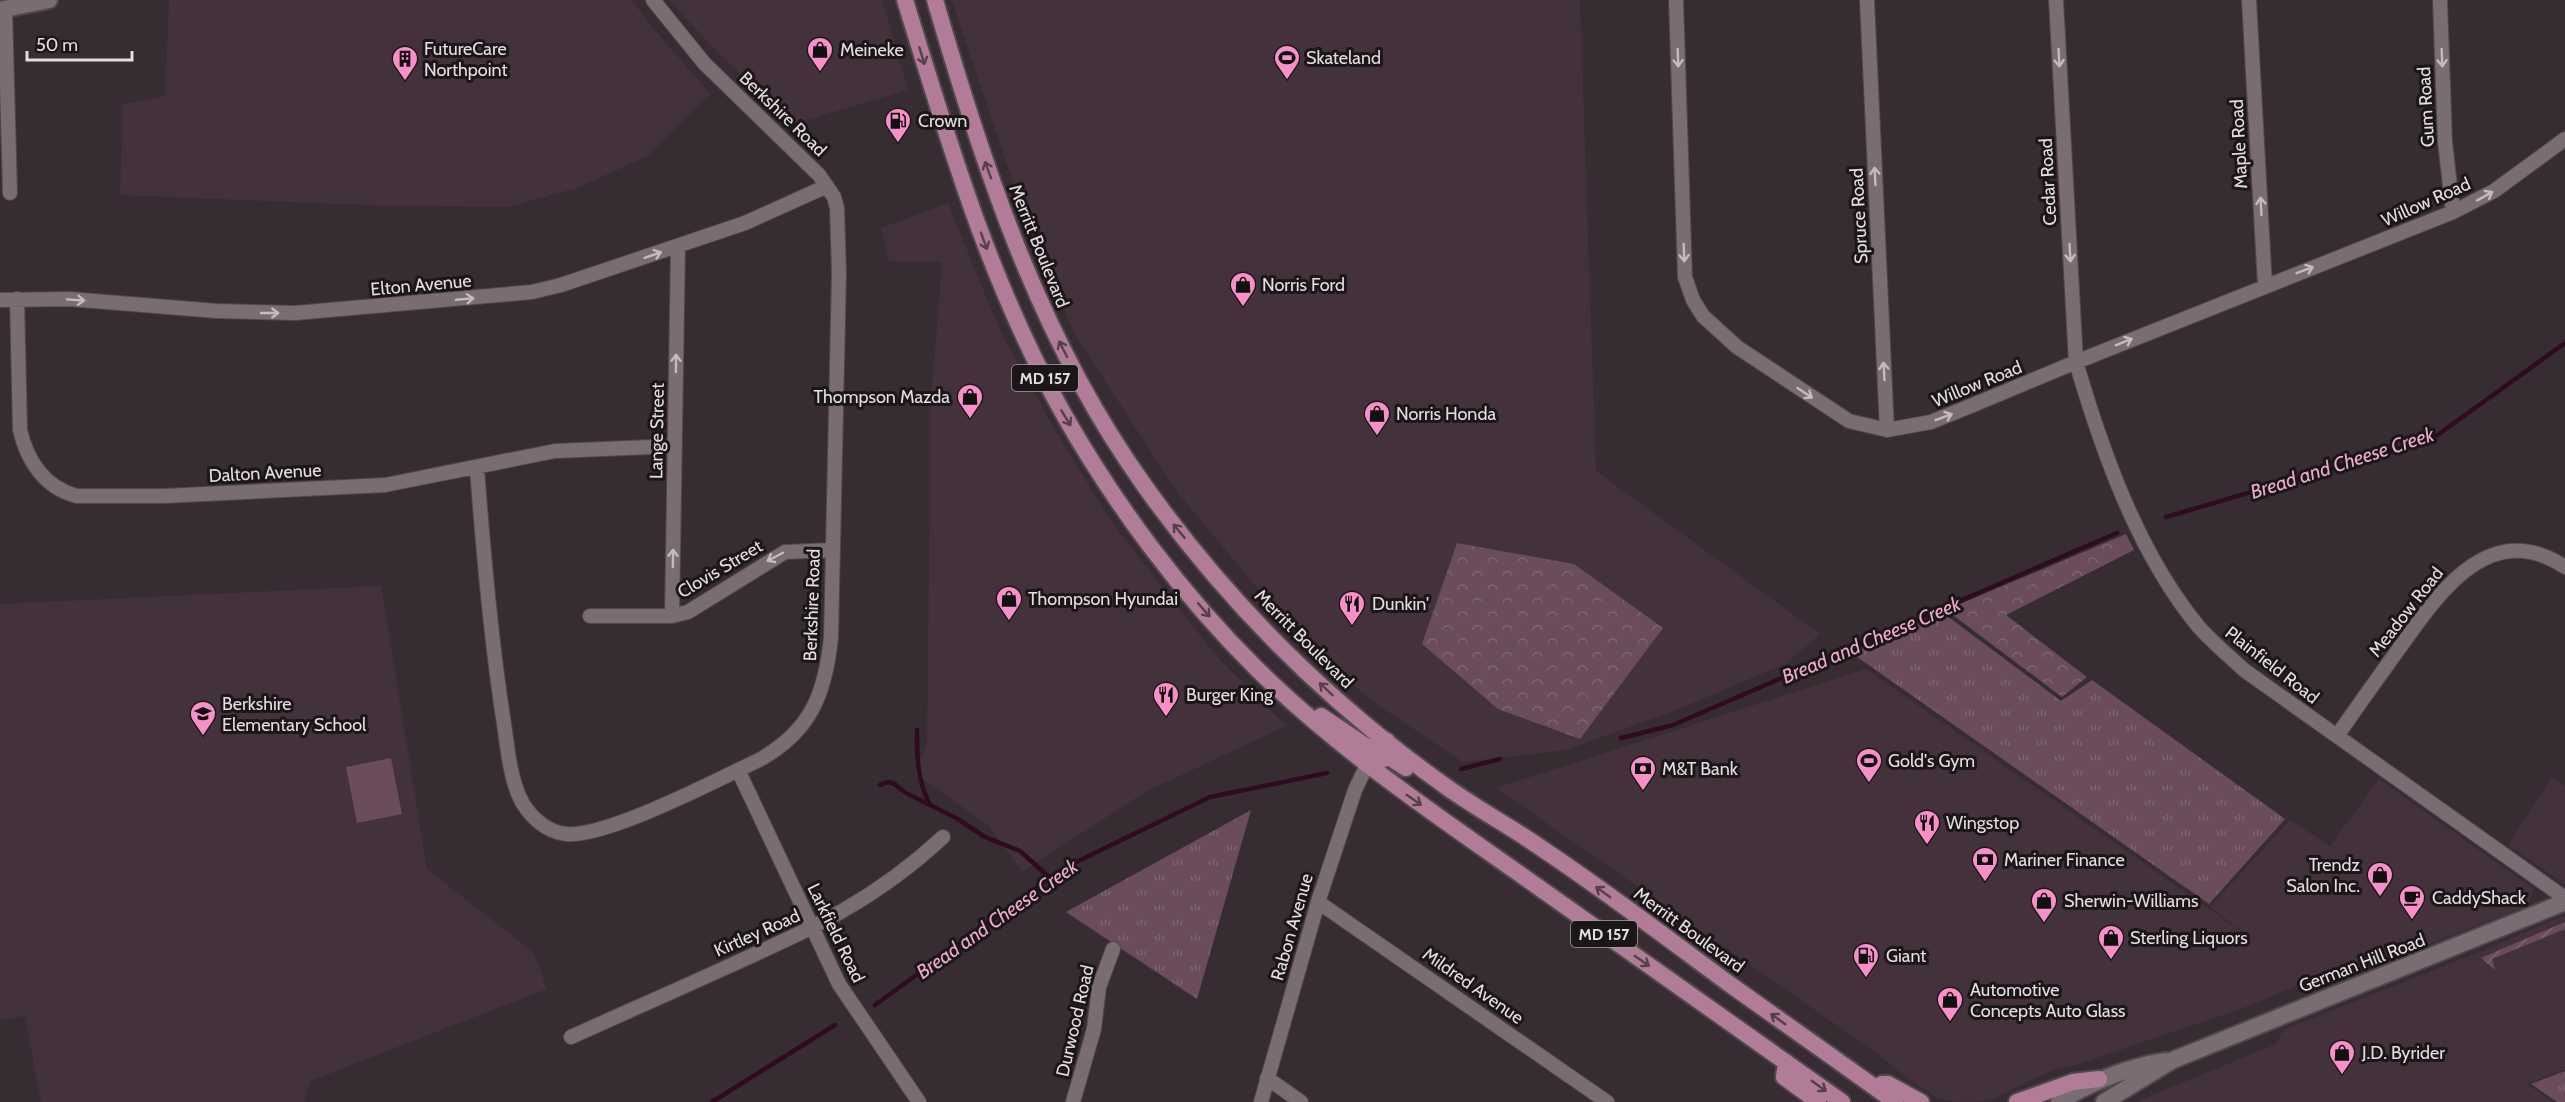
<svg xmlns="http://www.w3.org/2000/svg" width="2565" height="1102" viewBox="0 0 2565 1102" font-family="Cabin,sans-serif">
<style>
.built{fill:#43323b}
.grass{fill:url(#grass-tufts)}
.forest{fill:url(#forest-crowns)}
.garden{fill:url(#garden-furrows)}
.pitch{fill:#6a4c5b}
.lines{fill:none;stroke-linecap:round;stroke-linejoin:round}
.stream{stroke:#2e0b20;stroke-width:4.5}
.minor-casing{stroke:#51484d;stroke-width:16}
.tertiary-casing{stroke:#51484d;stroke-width:20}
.primary-casing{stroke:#51484d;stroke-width:20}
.minor{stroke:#796c72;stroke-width:14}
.tertiary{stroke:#796c72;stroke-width:16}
.primary{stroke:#b17c97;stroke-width:16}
.oneway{stroke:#573f4b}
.oneway2{stroke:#c4babf}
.labels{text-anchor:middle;stroke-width:6;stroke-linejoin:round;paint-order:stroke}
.shield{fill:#1b1618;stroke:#a8a1a4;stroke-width:1.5}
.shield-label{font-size:16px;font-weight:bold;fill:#e4dce0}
.poi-label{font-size:18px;fill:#e4dce0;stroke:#1b1618;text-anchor:start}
.street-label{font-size:18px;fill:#e4dce0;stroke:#1b1618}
.water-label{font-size:20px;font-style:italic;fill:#efa9cc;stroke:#1b1618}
</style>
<defs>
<pattern id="grass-tufts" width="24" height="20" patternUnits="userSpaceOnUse" patternTransform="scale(1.5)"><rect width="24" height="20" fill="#6a4c5b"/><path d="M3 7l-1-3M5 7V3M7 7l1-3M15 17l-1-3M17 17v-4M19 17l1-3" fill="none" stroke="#7f6572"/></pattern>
<pattern id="forest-crowns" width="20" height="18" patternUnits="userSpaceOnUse" patternTransform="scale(1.5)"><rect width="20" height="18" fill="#6a4c5b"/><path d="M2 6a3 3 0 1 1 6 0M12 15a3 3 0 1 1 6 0" fill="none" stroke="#7f6572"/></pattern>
<pattern id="garden-furrows" width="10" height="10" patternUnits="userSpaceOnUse" patternTransform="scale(1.5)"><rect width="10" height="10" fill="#6a4c5b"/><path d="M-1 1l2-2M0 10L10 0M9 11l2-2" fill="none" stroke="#7f6572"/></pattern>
</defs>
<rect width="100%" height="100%" fill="#372c31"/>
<path class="built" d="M169 0H632L647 21 710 94 649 155 580 187 509 207 366 205 120 195 123 104 165 96Z
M669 0H882L908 90 793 124 716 51Z
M952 0H1580L1596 471 1820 634 1787 663 1674 711 1566 750 1463 762 1378 705 1332 668 1279 614 1178 493 1075 335 1024 215Z
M948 203 1000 331 1054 428 1110 520 1213 652 1286 726 1145 792 1022 872 988 825 915 774 927 742 931 400 942 262 889 261 881 228Z
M381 586 427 869 534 953 547 989 310 1081 304 1102H41L25 1016 0 1020V604Z
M1866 669 2261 945 2210 907 2290 820 2330 846 2379 779 2534 889 2527 906 2316 988 2308 981 2249 1006 2073 1066 2053 1070 1988 1101 1955 1102 1936 1097 1909 1079 1874 1051 1496 788Z
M2552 777 2565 786V884L2508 845Z
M2565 915V1069L2527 1084 2552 1102H2135L2276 1044 2283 1030 2492 947Z"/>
<path class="grass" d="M1943 613 2061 701 2092 680 2285 819 2209 904 1850 652Z
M1251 810 1197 999 1066 912Z
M2565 1071V1102H2557L2531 1084Z"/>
<path class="forest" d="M2126 534 2134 550 2006 615 2087 677 2062 697 1946 610Z
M1457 543 1574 564 1663 628 1580 739 1498 709 1422 644Z"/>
<path class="garden" d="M2565 922V929L2492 959 2495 970 2481 958Z"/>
<path class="pitch" d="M391 758 402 814 357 823 346 767Z"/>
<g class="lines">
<path class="stream" d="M2166 517 2432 439 2565 343
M917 730C917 758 917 779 930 805
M1621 738 1673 725 2117 533
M1461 769 1500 759
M880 785 887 782 893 783 906 793 956 818 985 837 1020 851 1050 878
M875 1005 1064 868 1210 797 1327 773
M712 1102 835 1025"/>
<defs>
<path id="minor" d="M1676 0 1685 277 1693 300 1703 316 1737 347 1849 421 1887 430 1931 422 1973 405 2076 362 2453 212 2494 191 2565 139
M1867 0 1887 430
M2056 0 2076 362C2102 451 2138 553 2198 626 2212 642 2228 655 2244 670L2565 898
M2249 0 2265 286
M2440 0 2445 142 2453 212
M5 9 10 193
M17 299 20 430C27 461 45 488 77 496H164L385 485 555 451 675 446
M0 300 69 299 217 311 295 313 532 292 561 285 745 223 827 186
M477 468C483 549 490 630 502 711 507 739 508 770 519 796 527 814 545 832 566 834 606 838 719 779 759 760 811 731 825 694 831 638L839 273 837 208 834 197 819 175 704 63 653 0
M590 616H672L688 612 785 552 832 550
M672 616 678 246
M2337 736C2357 707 2378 678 2398 650 2437 596 2488 516 2565 567
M738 770 839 984 919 1102
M1318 902 1607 1102
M571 1037C624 1013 677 990 729 966 813 928 874 901 943 837
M1267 1078 1301 1102
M1073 1102 1094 1029 1099 987 1113 949
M1261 1102 1318 902 1355 790 1367 765"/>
<path id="tertiary" d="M0 10 49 0
M2059 1102C2093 1081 2127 1067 2166 1061
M2104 1102 2173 1060 2565 902"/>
<path id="primary" d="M905 0C948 140 990 284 1063 413 1115 505 1182 595 1257 669 1336 747 1427 809 1517 872 1625 949 1734 1025 1842 1102
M935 0C984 169 1040 340 1144 485 1227 602 1331 705 1448 788 1479 810 1513 828 1544 850 1607 892 1667 938 1728 983 1784 1023 1840 1062 1895 1102
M1321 716 1367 747 1377 748 1387 741
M1367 765 1389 757 1406 768
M1786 1062 1784 1077 1818 1102
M1882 1084H1888L1921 1102
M2017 1102 2073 1082 2099 1079"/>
</defs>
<use href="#minor" class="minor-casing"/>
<use href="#tertiary" class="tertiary-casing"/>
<use href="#primary" class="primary-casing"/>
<use href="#minor" class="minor"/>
<use href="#tertiary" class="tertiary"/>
<use href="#primary" class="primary"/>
</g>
<defs><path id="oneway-shaft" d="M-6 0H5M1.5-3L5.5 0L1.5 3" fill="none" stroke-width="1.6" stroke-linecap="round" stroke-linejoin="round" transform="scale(1.5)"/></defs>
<g class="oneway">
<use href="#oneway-shaft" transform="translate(922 56) rotate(73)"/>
<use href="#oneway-shaft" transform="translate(988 170) rotate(-110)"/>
<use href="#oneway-shaft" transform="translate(984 241) rotate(70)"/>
<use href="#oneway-shaft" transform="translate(1063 349) rotate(-117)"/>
<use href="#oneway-shaft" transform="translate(1066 418) rotate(59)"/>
<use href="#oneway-shaft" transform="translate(1179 531) rotate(-129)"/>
<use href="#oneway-shaft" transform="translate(1204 610) rotate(49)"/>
<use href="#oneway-shaft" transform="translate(1326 689) rotate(-137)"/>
<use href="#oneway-shaft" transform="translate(1414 800) rotate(35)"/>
<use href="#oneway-shaft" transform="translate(1603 892) rotate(-144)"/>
<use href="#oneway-shaft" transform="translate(1642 961) rotate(35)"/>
<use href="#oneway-shaft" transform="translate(1778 1019) rotate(-144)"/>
<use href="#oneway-shaft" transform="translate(1819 1086) rotate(36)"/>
</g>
<g class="oneway2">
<use href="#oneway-shaft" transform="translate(1678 58) rotate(88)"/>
<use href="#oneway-shaft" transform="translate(2059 58) rotate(87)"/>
<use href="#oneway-shaft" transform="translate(2442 58) rotate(88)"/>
<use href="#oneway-shaft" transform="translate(1875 176) rotate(-93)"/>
<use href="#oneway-shaft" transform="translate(2485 196) rotate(-29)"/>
<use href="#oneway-shaft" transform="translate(2261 206) rotate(-93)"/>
<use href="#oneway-shaft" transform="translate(1684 253) rotate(88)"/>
<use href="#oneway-shaft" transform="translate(2070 253) rotate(87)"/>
<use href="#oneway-shaft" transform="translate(653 255) rotate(-18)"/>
<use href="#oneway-shaft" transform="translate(2305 270) rotate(-21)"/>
<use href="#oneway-shaft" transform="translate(465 299) rotate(-5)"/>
<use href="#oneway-shaft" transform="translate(76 300) rotate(4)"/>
<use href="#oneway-shaft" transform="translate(270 313)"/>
<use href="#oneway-shaft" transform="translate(2124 342) rotate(-22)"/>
<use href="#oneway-shaft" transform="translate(676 363) rotate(-89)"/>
<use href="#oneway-shaft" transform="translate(1884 371) rotate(-93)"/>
<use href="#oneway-shaft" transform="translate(1805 393) rotate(34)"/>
<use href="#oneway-shaft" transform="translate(1944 417) rotate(-21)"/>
<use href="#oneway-shaft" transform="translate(775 557) rotate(152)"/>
<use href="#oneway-shaft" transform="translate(673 558) rotate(-89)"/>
</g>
<defs>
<symbol id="shop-pin" viewBox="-11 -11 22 30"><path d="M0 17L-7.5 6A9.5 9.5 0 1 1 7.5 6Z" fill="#f98fc8" stroke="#1b1618"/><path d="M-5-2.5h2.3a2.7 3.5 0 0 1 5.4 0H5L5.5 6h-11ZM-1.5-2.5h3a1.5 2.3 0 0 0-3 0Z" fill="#111"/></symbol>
<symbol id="stadium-pin" viewBox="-11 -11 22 30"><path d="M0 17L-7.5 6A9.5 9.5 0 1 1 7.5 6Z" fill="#f98fc8" stroke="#1b1618"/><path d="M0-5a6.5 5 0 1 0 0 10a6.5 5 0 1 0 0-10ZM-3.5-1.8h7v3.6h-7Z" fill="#111"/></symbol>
<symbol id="building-pin" viewBox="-11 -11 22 30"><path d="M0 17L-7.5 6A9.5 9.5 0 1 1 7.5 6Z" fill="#f98fc8" stroke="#1b1618"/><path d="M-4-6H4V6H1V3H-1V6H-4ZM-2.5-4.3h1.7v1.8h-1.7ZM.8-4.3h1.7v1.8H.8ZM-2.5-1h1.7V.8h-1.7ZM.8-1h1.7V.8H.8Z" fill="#111"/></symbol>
<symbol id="fuel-pin" viewBox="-11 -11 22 30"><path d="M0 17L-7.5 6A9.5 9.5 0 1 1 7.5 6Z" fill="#f98fc8" stroke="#1b1618"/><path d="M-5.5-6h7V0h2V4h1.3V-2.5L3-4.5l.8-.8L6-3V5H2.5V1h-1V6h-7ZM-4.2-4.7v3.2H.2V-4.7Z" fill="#111"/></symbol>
<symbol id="restaurant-pin" viewBox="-11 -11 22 30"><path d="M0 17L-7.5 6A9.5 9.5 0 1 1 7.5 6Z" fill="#f98fc8" stroke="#1b1618"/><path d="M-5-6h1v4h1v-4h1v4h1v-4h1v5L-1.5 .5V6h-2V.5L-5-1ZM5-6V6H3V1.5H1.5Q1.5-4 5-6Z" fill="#111"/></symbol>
<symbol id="school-pin" viewBox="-11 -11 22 30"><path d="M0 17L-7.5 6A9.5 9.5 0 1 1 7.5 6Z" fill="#f98fc8" stroke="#1b1618"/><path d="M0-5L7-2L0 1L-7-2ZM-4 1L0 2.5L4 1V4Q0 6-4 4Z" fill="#111"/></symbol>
<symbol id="bank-pin" viewBox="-11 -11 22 30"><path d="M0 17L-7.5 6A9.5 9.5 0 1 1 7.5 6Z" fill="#f98fc8" stroke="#1b1618"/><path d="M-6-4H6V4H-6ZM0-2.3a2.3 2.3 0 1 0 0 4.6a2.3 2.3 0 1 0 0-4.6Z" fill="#111"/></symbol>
<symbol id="cafe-pin" viewBox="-11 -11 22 30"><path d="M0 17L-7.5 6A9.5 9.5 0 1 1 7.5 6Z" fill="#f98fc8" stroke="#1b1618"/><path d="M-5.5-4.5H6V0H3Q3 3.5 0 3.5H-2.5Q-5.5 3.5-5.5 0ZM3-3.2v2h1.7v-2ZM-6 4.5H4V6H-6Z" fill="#111"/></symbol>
</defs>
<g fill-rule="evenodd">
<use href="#shop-pin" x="805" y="35" width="30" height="40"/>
<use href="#stadium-pin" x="1272" y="43" width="30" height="40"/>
<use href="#building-pin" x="390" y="44" width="30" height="40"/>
<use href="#fuel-pin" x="883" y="106" width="30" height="40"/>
<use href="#shop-pin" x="1228" y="270" width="30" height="40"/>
<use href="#shop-pin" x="955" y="382" width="30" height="40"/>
<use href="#shop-pin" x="1362" y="399" width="30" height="40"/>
<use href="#shop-pin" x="994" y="584" width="30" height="40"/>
<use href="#restaurant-pin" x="1337" y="589" width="30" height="40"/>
<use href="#restaurant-pin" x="1151" y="680" width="30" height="40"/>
<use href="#school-pin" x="188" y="699" width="30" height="40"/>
<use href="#stadium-pin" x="1854" y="746" width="30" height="40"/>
<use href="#bank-pin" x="1628" y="754" width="30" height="40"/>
<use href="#restaurant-pin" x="1912" y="808" width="30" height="40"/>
<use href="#bank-pin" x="1970" y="845" width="30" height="40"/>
<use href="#shop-pin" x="2365" y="860" width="30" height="40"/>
<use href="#cafe-pin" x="2397" y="883" width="30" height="40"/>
<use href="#shop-pin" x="2029" y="886" width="30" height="40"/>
<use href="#shop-pin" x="2096" y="923" width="30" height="40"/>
<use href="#fuel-pin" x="1851" y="941" width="30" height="40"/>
<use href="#shop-pin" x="1935" y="985" width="30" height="40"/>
<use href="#shop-pin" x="2327" y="1038" width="30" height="40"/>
</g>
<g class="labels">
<g class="shield">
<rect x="1012" y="365" width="66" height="26" rx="4.5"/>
<rect x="1571" y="921" width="66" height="26" rx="4.5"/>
</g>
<g class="shield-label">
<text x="1045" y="384">MD 157</text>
<text x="1604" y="940">MD 157</text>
</g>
<g class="poi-label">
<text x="424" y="55">FutureCare<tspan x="424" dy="21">Northpoint</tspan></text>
<text x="840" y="56">Meineke</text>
<text x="1306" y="64">Skateland</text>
<text x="918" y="127">Crown</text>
<text x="1262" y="291">Norris Ford</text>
<text x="950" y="403" text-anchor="end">Thompson Mazda</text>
<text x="1396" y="420">Norris Honda</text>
<text x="1028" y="605">Thompson Hyundai</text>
<text x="1372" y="610">Dunkin'</text>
<text x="1186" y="701">Burger King</text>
<text x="222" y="710">Berkshire<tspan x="222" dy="21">Elementary School</tspan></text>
<text x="1888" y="767">Gold's Gym</text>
<text x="1662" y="775">M&amp;T Bank</text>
<text x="1946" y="829">Wingstop</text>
<text x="2004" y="866">Mariner Finance</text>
<text x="2360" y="871" text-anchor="end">Trendz<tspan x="2360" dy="21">Salon Inc.</tspan></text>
<text x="2432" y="904">CaddyShack</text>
<text x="2064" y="907">Sherwin-Williams</text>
<text x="2130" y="944">Sterling Liquors</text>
<text x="1886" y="962">Giant</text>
<text x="1970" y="996">Automotive<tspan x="1970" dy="21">Concepts Auto Glass</tspan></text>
<text x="2362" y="1059">J.D. Byrider</text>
</g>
<g class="street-label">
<text transform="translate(2426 107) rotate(-93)" y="6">Gum Road</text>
<text transform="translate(783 114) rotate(44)" y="6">Berkshire Road</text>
<text transform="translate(2239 144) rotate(-93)" y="6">Maple Road</text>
<text transform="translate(2048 182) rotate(-93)" y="6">Cedar Road</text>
<text transform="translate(2426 202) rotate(-24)" y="6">Willow Road</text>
<text transform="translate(1859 216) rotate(-93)" y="6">Spruce Road</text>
<text transform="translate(1039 246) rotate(68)" y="6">Merritt Boulevard</text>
<text transform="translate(421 285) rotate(-5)" y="6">Elton Avenue</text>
<text transform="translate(1977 384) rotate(-22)" y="6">Willow Road</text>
<text transform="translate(657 431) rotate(-89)" y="6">Lange Street</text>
<text transform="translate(265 473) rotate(-3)" y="6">Dalton Avenue</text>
<text transform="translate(720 569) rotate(-31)" y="6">Clovis Street</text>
<text transform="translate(812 605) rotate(-88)" y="6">Berkshire Road</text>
<text transform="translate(2406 612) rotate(-52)" y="6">Meadow Road</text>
<text transform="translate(1304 639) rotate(45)" y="6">Merritt Boulevard</text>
<text transform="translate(2272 665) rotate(38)" y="6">Plainfield Road</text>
<text transform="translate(1292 927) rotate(-74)" y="6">Rabon Avenue</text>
<text transform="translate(1689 930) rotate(36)" y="6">Merritt Boulevard</text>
<text transform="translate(757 933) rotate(-24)" y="6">Kirtley Road</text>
<text transform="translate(836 933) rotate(64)" y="6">Larkfield Road</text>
<text transform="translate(2362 963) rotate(-21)" y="6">German Hill Road</text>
<text transform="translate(1473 986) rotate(35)" y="6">Mildred Avenue</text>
<text transform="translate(1075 1021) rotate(-77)" y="6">Durwood Road</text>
</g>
<g class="water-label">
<text transform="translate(2342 463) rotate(-18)" y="7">Bread and Cheese Creek</text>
<text transform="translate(1871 640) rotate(-23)" y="7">Bread and Cheese Creek</text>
<text transform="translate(997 919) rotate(-35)" y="7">Bread and Cheese Creek</text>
</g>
</g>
<path d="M27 51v9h105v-9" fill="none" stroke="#e4dce0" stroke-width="3"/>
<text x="36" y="51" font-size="18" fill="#e4dce0" stroke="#1b1618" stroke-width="4.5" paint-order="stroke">50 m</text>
</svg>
